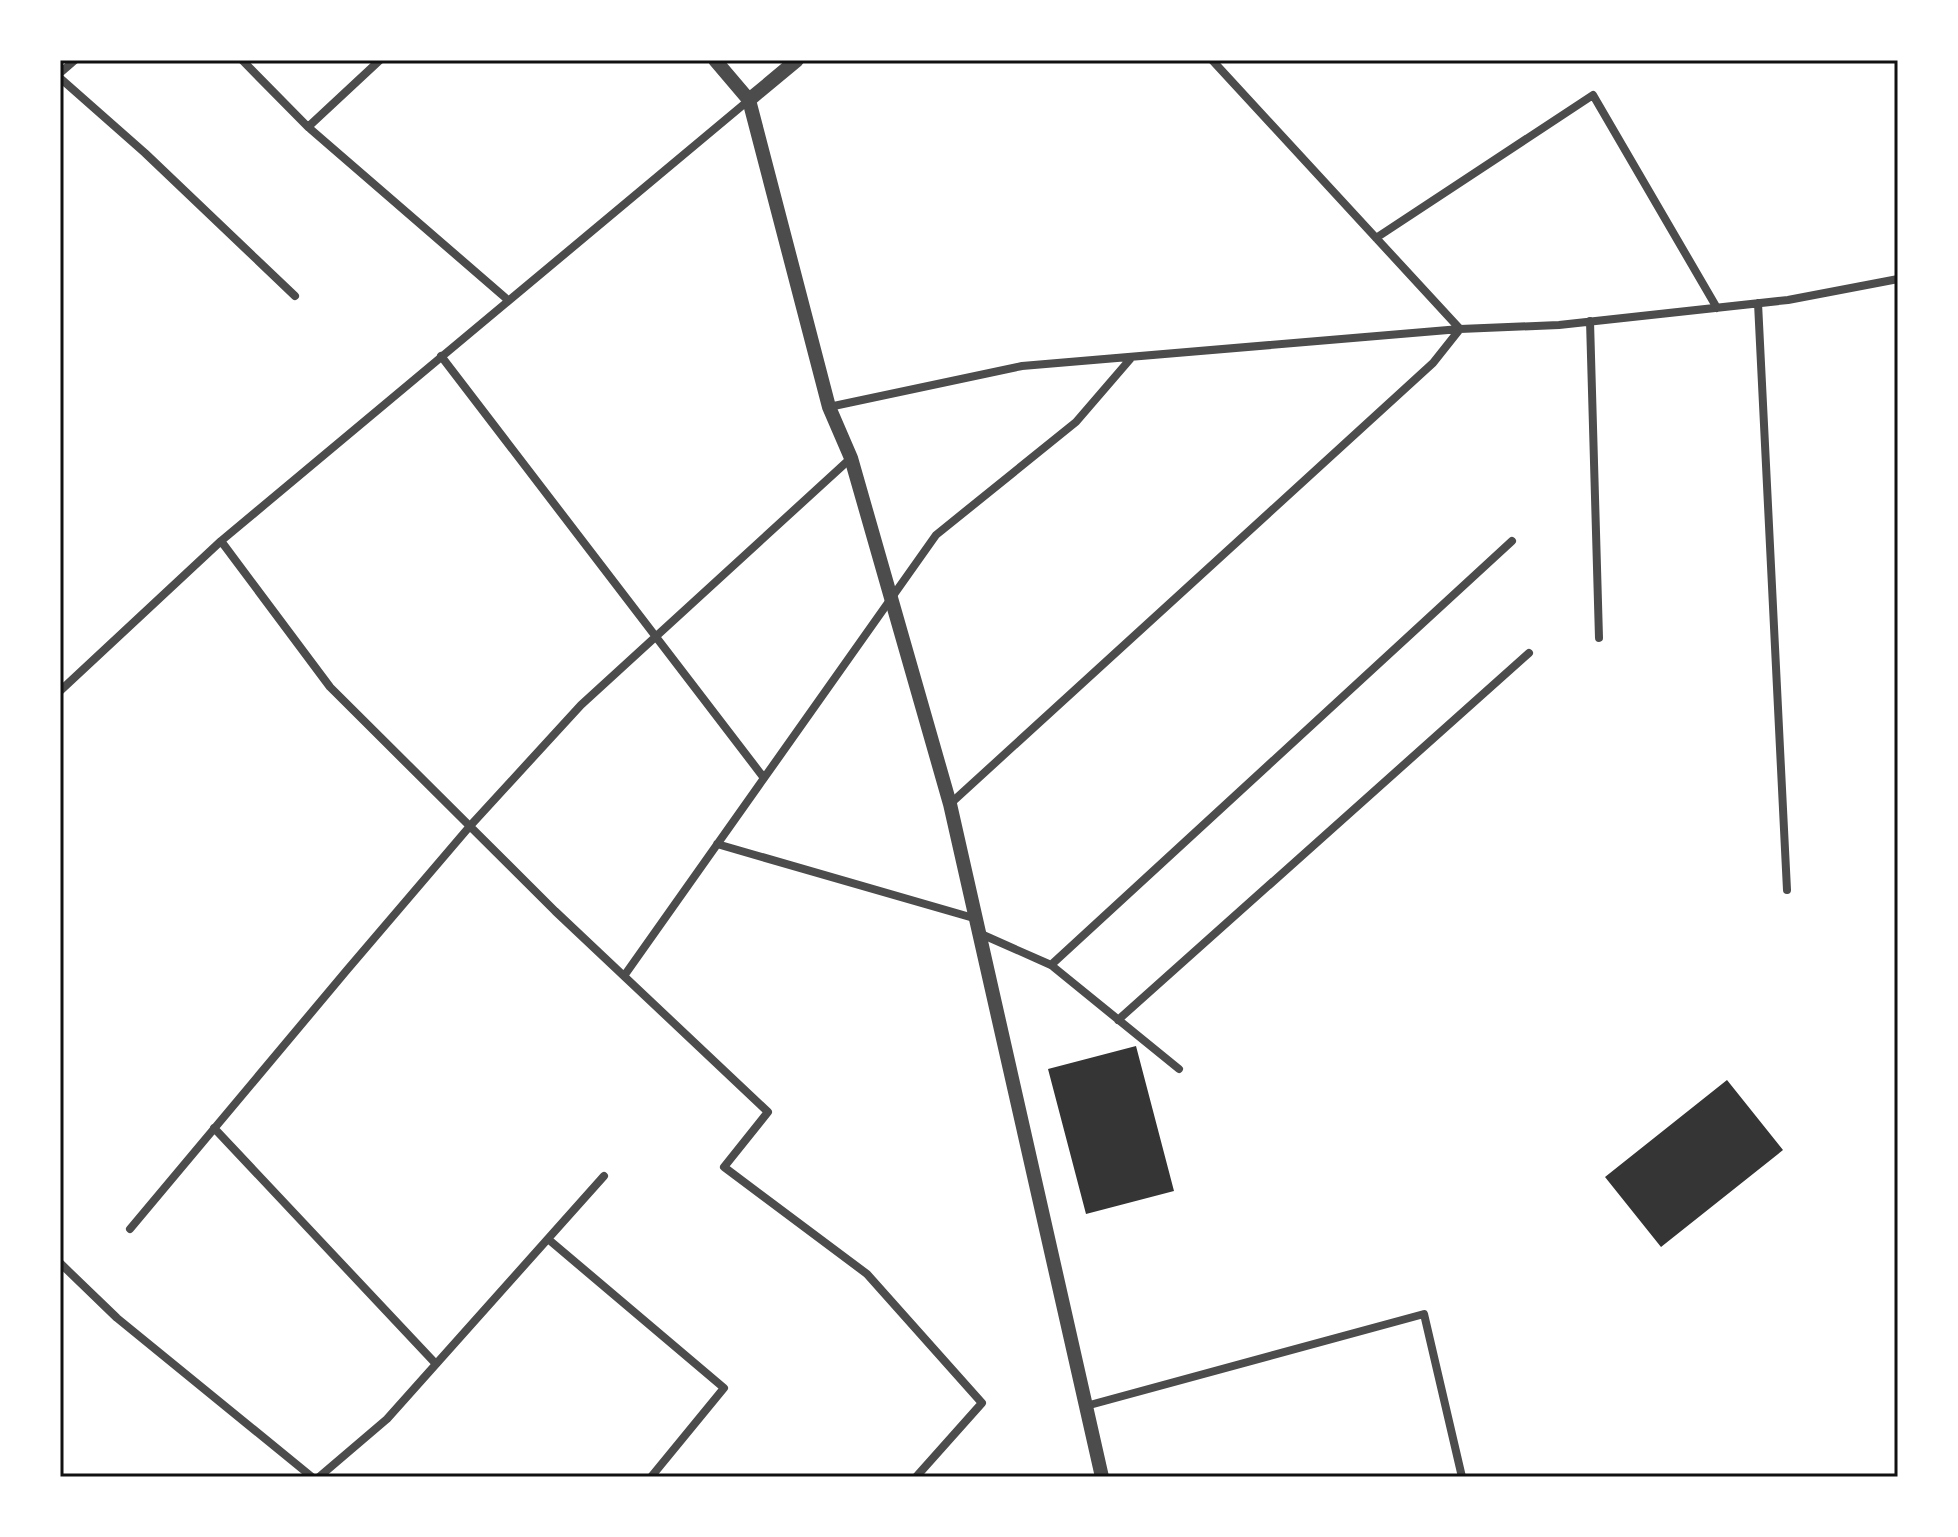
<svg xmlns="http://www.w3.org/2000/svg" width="1958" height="1537" viewBox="0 0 1958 1537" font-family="'Work Sans',sans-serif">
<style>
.building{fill:#353535}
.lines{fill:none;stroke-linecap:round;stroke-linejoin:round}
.minor{stroke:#4c4c4c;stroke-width:8}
.tertiary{stroke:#4c4c4c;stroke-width:14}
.neatline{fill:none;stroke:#111;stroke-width:3}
</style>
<rect width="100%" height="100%" fill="#fff"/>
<path class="building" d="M1136 1046 1174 1191 1086 1214 1048 1069Z
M1727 1080 1783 1150 1661 1247 1605 1177Z"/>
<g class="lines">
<path class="minor" d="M242 60 308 127 508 300
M60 73 75 60
M60 78 145 153 295 296
M308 127 380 60
M1376 238 1593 95 1717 308
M1758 303 1787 890
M1590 321 1599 638
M441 356 764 778
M829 407 1022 366 1460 329 1559 325 1788 300 1898 279
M221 541 330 687 555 911 768 1112 724 1167 867 1274 982 1403 916 1477
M60 691 221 541 749 100
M950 804 1433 363 1460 329 1212 60
M717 844 977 919
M981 934 1051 965 1179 1069
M1051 965 1512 541
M624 976 936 535 1076 422 1132 357
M1118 1020 1529 653
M214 1128 436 1364
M130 1229 347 970 470 826 581 705 851 458
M548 1239 724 1388 651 1477
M60 1263 117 1318 312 1477
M1086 1406 1424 1314 1462 1477
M319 1477 387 1419 604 1176"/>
<path class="tertiary" d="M715 60 749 100 829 407 851 458 950 804 1102 1477
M749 100 797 60"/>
</g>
<rect width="1958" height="1537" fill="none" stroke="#ffffff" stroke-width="124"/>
<rect x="62" y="62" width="1834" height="1413" class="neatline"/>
</svg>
